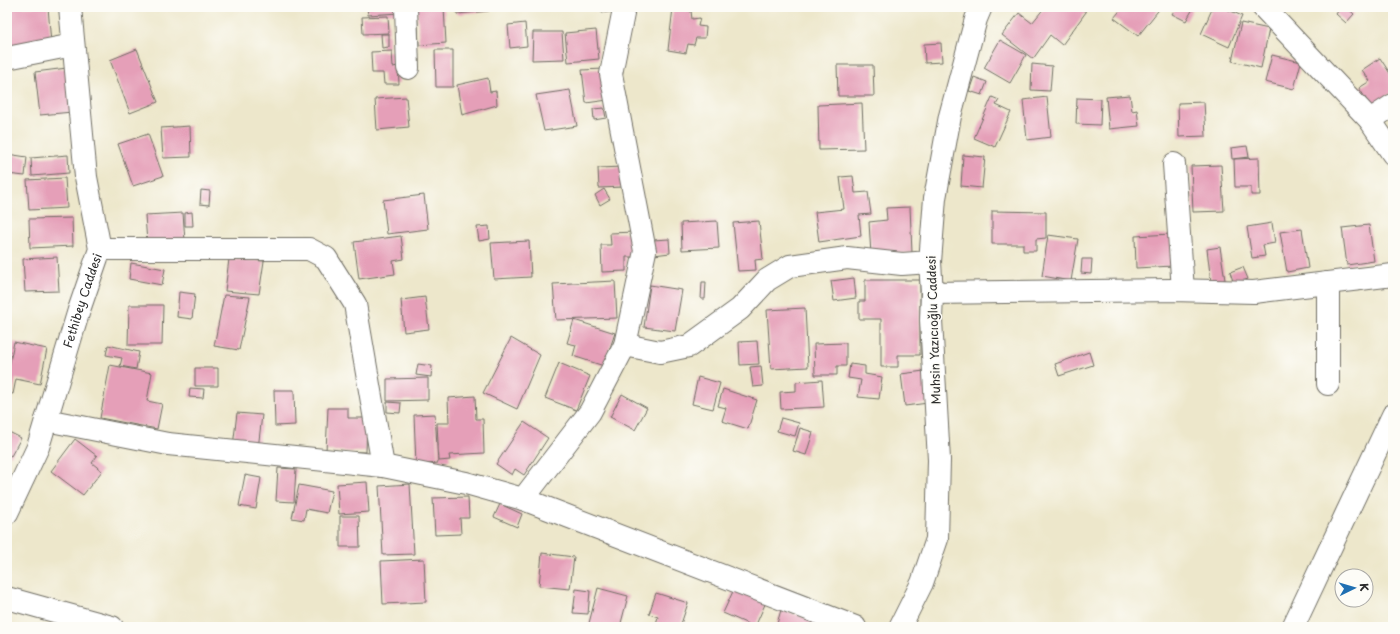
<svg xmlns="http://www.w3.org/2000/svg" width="1400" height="634" viewBox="0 0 1400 634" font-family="'Playpen Sans',sans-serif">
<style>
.building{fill:#e59fb8}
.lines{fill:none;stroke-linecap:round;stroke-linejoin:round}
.minor-casing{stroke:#6f6d63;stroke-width:24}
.minor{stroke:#fff;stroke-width:22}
.labels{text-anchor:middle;stroke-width:3;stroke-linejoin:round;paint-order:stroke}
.street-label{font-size:12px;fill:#2b2b2b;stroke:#fdfcf7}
</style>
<rect width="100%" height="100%" fill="#fdfcf7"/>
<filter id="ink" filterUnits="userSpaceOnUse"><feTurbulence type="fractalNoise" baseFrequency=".025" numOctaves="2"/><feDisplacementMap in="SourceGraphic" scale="8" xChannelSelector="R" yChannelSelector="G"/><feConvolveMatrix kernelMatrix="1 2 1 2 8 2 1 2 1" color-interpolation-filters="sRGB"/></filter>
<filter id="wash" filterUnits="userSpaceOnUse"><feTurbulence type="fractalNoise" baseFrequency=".012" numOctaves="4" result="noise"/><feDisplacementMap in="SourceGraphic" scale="16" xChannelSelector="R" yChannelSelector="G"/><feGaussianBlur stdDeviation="0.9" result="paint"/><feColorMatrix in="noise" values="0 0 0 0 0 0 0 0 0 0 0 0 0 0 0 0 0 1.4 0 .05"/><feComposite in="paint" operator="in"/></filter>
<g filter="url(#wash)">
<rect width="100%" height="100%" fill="#ede7cb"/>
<g id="blocks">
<path class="building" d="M7 7H48L51 43 7 47Z
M367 7H399V13L368 15Z
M417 7H444L446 43 419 45Z
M456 7H489V11L457 14Z
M601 7H616L617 11 602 13Z
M1045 7H1079L1086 12 1062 45 1050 35 1033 59 1002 35 1019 13 1032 23Z
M1123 7H1161L1138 36 1114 18Z
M1176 7H1194L1186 21 1172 14Z
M1213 7H1222L1242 16 1229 47 1201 34Z
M1341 7H1346L1354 14 1346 23 1336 14Z
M673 8 691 11 692 19 700 18 698 26 706 27 705 38H696L694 45 688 44 686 53 668 50Z
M388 16 389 33 363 34 362 17Z
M525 23 527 46 510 48 508 25Z
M1241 23 1269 29 1261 68 1232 61Z
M596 30 599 59 568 62 565 33Z
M533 32H562L564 59 532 60Z
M381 34H389V47L382 48Z
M1000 40 1026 55 1010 83 984 68Z
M941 43 942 62 925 63 924 44Z
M137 49 158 102 130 113 110 60Z
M435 50H453V87H436Z
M392 51 393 67 398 66 399 84H384L383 73H372L371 52Z
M1272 55 1301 62 1294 89 1265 82Z
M1380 58 1393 78V92L1371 107 1359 88 1370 81 1362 70Z
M1032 64 1052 66 1050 91 1031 90Z
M837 65H873L874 96H838Z
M67 68 72 112 40 115 35 72Z
M604 69 608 100 586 103 582 70Z
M974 77 987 82 982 95 969 91Z
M488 78 490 92 496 91 497 105 462 115 457 85Z
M570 90 577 126 544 131 536 95Z
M1130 95 1132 111 1137 110 1139 126 1109 129 1106 97Z
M406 97 409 127 377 130 375 99Z
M992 97 999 100 996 105 1011 112 995 147 974 138Z
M1047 97 1051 137 1027 140 1023 100Z
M1077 98 1101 99 1100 125 1076 124Z
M1204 102 1206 136 1179 137 1178 103Z
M862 103 864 149 819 150 818 105Z
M604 108 606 118 594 120 593 109Z
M190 126 191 157 163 158 161 128Z
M148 134 163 176 133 186 118 144Z
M1247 146 1249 157 1232 159 1231 148Z
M7 154 27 157 25 176 7 174Z
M68 155 69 173 32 176 31 158Z
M963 155 985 157 982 188 961 186Z
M1259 158 1260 195H1251V187H1235L1234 159Z
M1221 165 1224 211 1193 212 1191 166Z
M622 167 623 187 599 188 598 168Z
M853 176 855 193 868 192 871 214 859 215 861 236 819 242 815 212 844 209 840 177Z
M65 178 67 208 29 210 27 180Z
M604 189 610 199 600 205 595 195Z
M201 190 210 191 209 205 200 204Z
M424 195 428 229 387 234 383 200Z
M910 207 912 253 871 255 869 222 887 220 886 208Z
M992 211 1046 212V238L1036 239V251H1023V244H992Z
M192 212 193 226H185V213Z
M183 213 185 241 147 243 145 215Z
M72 218 73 246 30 248 29 219Z
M717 221 719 248 682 250 681 223Z
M759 221 763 259 755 260 756 270 738 271 733 223Z
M1272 223 1275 243 1263 245 1265 256 1252 258 1247 227Z
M1369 225 1374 261 1347 265 1342 228Z
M489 226 490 239 479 241 477 227Z
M1302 229 1308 268 1287 272 1280 232Z
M634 232 635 257H626V271L602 272 601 245H611L610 233Z
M1171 234 1173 266 1136 268 1135 236Z
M1048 235 1078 239 1071 281 1042 276Z
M401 236 404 259 393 261 395 274 359 279 354 242Z
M669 239 670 253 654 255 653 240Z
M529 241 531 277 494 279 491 243Z
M1220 247 1225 280 1211 282 1207 249Z
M57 257 59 291 25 292 23 259Z
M229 259 264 261 259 294 225 291Z
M1082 259H1092L1091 274 1081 273Z
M131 263 165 269 162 285 129 279Z
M1243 267 1248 279 1234 284 1230 272Z
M854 278 856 298 834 301 831 281Z
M865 280H920V355H898V367H881V319H859V301H865Z
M615 281 617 318 556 320 553 284Z
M702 282H706L705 299H701Z
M650 285 682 290 675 331 644 327Z
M179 292 195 294 192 319 177 317Z
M224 295 250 297 239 350 214 346Z
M425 297 429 329 404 332 401 300Z
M129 305H163L162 345H128Z
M805 308 808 367 771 369 767 310Z
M574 320 615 333 604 366 573 356 576 345 567 343Z
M511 338 540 355 517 409 483 393Z
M757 341 759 364 740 365 739 342Z
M14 342 47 349 40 384 16 379 13 394 7 393V377Z
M846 343V366H837V375H815L814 344Z
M108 345 139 352 136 369 120 366 122 358 106 355Z
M1089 352 1093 365 1059 376 1055 364Z
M559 363 590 376 576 410 545 398Z
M418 364 432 366 431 377 416 375Z
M850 364 865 366V374L882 377 879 399 858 397 861 380 848 378Z
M110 365 152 373 147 401 162 404 157 429 100 418Z
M761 366 763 386 753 387 750 367Z
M195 368H218V386H195Z
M924 371 928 403 905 406 901 374Z
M698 377 720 383 713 409 692 404Z
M428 378V400L387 401V379Z
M822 380 824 407 781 409 780 392 796 391V382Z
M190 388 204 389 203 398 189 397Z
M723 389 757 400 748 429 722 421 726 408 718 406Z
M274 390H294L295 425 275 426Z
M622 394 647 408 635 430 610 417Z
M475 396 476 419H483L484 453 449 455 450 460 439 461 437 423H449L448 398Z
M387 402 401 403 400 413 387 412Z
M328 408H348V418H367L366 452 326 451Z
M237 413 262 415 258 449 233 446Z
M435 414 438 463 416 465 414 415Z
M781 418 799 423 795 436 777 431Z
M524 422 548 438 524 475 515 469 512 475 496 464Z
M800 428 813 432 806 455 793 451Z
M7 431 21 438 11 456 7 454Z
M75 439 97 456 92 463 102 471 83 495 51 471Z
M278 468 296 469 294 502 276 501Z
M245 475 261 478 256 509 239 506Z
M367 482 369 512 339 514 337 484Z
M410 484 414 554 383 555 379 486Z
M299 485 332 491 327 513 306 509 304 520 292 518Z
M468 497 469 518H460L461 534 435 535 433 498Z
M500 504 522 514 517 527 494 517Z
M340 516H359L360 547H340Z
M542 553 574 557 570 589 539 586Z
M424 559 426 602 383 604 381 561Z
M735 587 766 602 755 627 723 613Z
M598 588 628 596 620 627H588Z
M576 589 590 591 588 614 573 613Z
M656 593 688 603 680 627H655L658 617 649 614Z
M781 610 819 621 818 627H776Z"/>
</g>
</g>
<g filter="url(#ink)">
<use href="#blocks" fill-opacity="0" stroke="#6f6d63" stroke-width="1"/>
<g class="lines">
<defs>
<g id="minor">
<path d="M406 7 408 68"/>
<path d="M1263 7 1370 120 1393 154"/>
<path d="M7 58 73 45"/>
<path d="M1370 120 1393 105"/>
<path d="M1174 164 1183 290"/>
<path d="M100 249H309L326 258 355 304 383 466"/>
<path d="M1328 283V384"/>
<path d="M932 293 1172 290 1254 292 1393 275"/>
<path d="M625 345 660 352 689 346 740 309 767 280 790 266 847 258 902 264 930 262"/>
<path d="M46 420 168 444 383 466 466 483 523 499 855 627"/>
<path d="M523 499 590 412 625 345 645 251 611 74 623 14V7"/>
<path id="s1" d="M7 513 38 447 79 310 100 249 86 177 70 7"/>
<path d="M7 598 112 627"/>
<path d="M900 627 922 583 937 539 939 460 931 320 932 293 930 262 935 198 950 116 976 19 981 7"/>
<path d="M1293 627 1393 415"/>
</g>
</defs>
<use href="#minor" class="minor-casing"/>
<use href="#minor" class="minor"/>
</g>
</g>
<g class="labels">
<g class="street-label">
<text dy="4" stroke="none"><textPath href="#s1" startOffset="226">Fethibey Caddesi</textPath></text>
<text transform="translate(934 330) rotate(-92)" y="4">Muhsin Yazıcıoğlu Caddesi</text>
</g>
</g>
<rect width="1400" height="634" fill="none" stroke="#fdfcf7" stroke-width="24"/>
<g transform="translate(1354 588) rotate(85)"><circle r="19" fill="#fdfcf7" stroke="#a9a8a5"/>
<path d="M0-3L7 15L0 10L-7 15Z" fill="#1f6fb2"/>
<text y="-6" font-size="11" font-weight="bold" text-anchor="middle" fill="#2b2b2b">K</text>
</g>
</svg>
